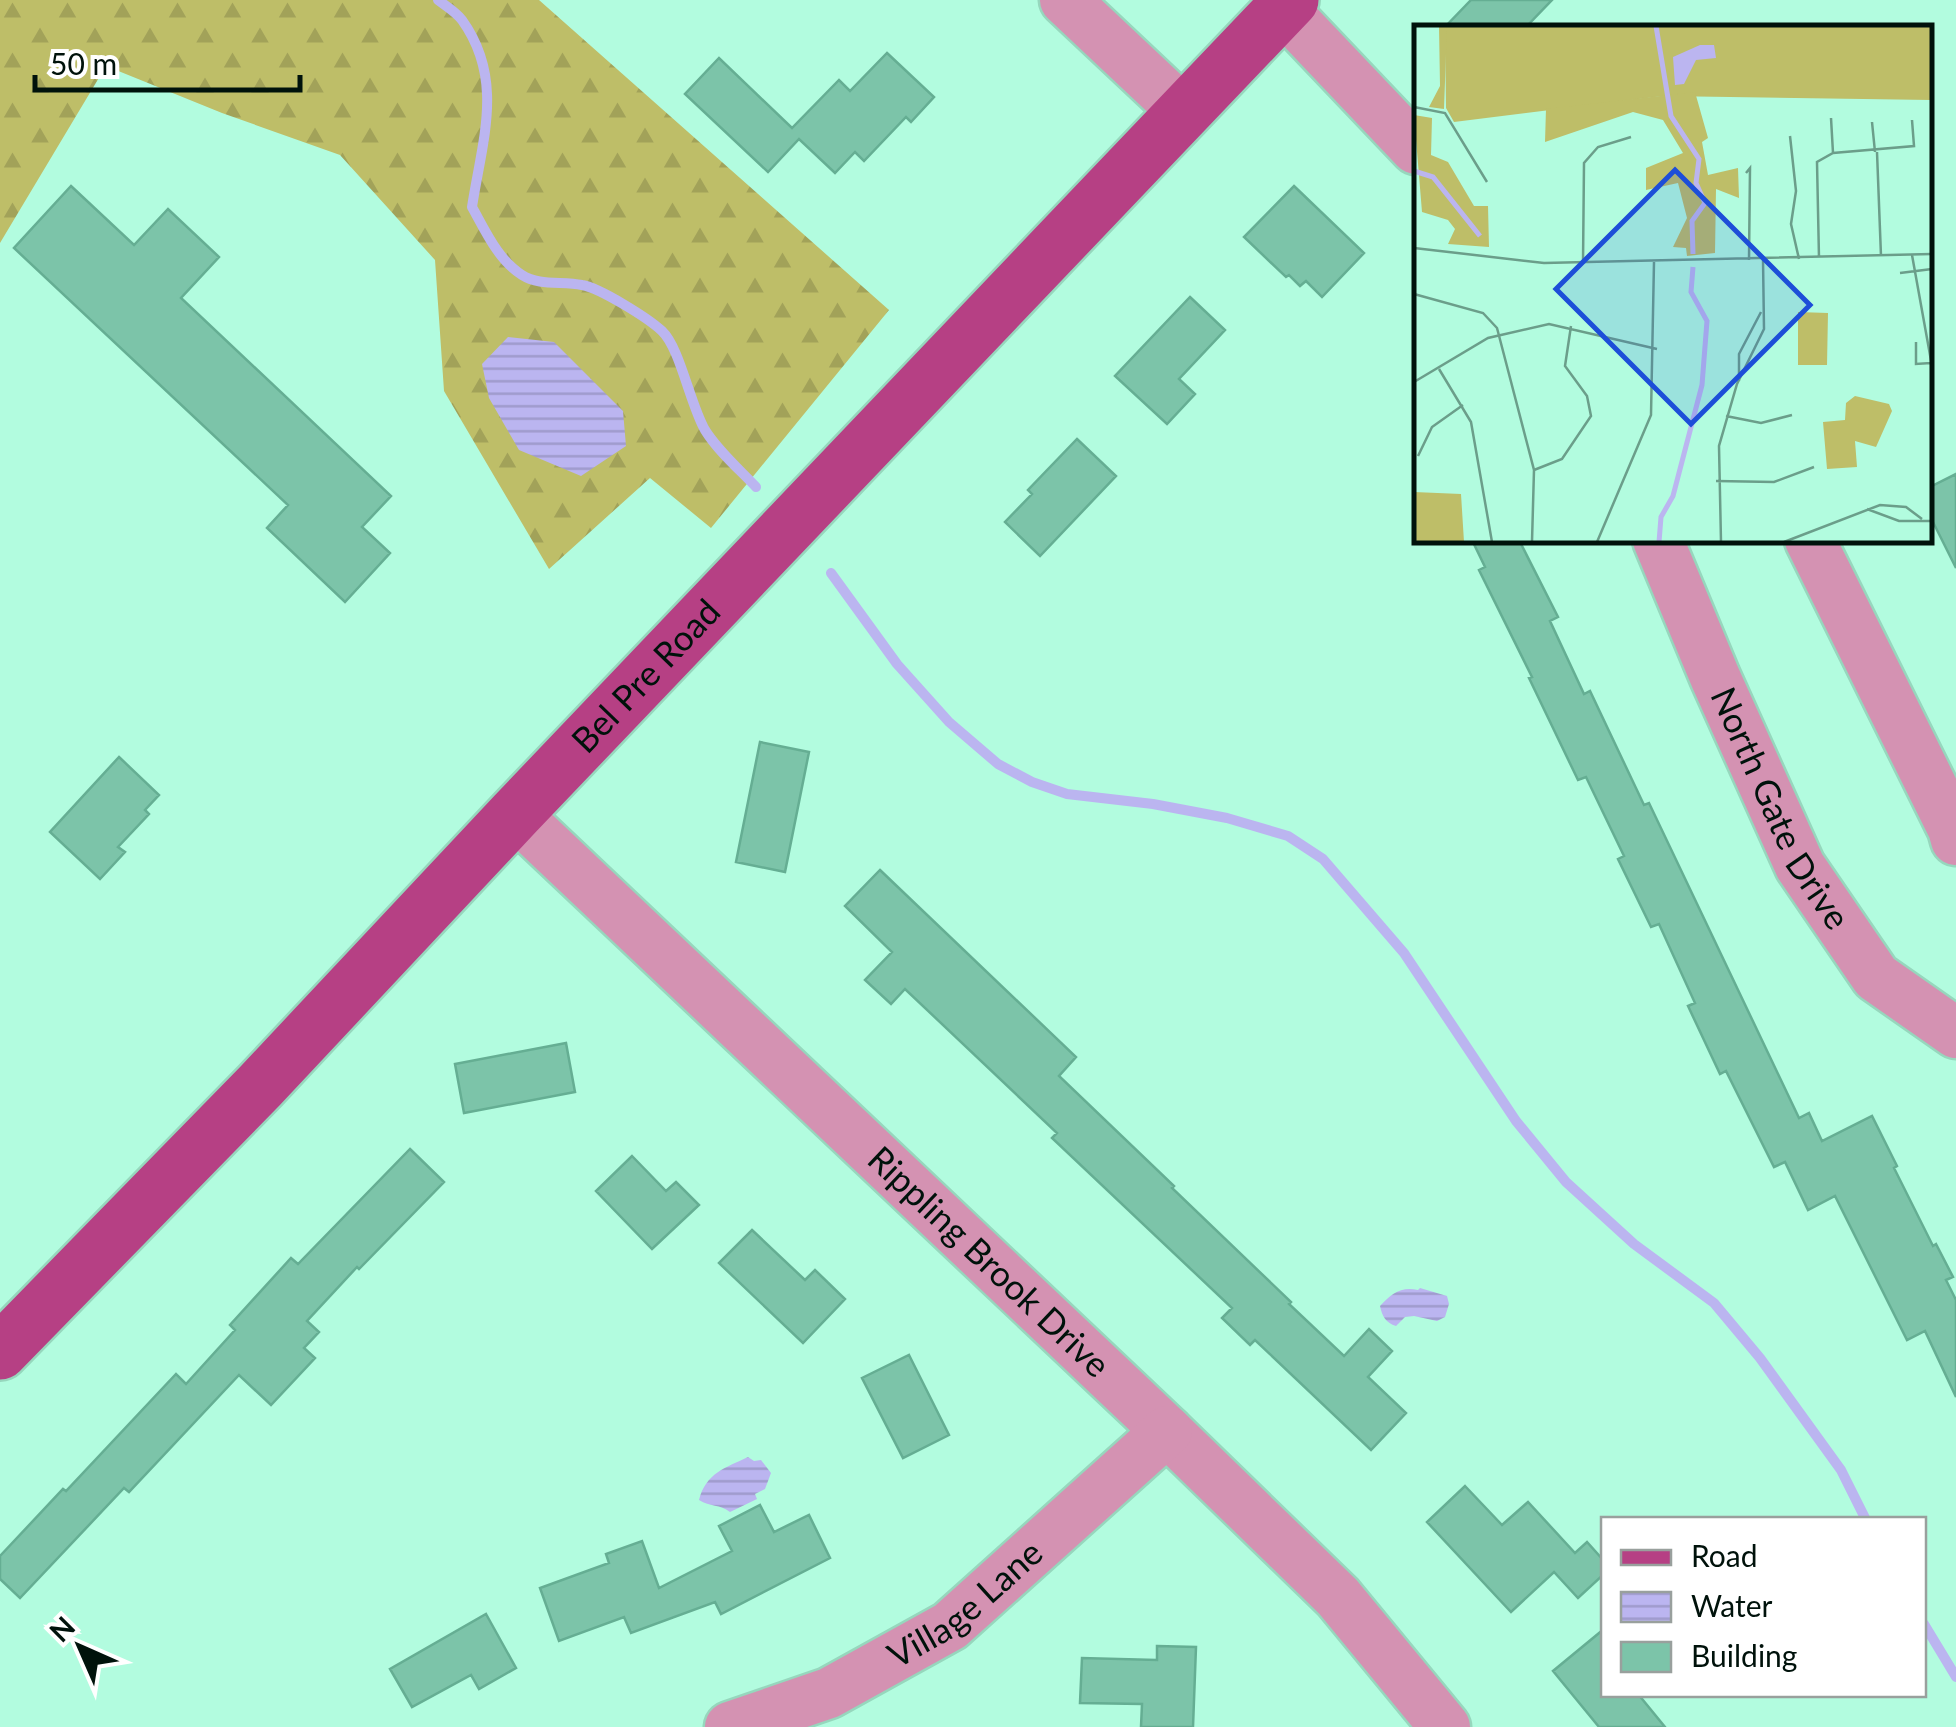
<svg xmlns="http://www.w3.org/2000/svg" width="1956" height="1727" viewBox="0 0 1956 1727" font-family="Lato,sans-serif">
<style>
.forest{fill:url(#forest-firs)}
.water{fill:url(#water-rules)}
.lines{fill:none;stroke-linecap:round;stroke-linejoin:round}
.stream{stroke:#bbb5f0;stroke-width:10}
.building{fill:#7cc4a9;stroke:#65ae93;stroke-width:2.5}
.minor-casing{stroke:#96d7bd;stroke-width:55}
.major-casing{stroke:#96d7bd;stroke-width:60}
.minor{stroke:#d492b2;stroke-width:50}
.major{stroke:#b64084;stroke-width:55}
.labels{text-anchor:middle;stroke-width:10;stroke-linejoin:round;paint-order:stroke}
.street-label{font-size:35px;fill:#00120b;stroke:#fff}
.inset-river{fill:none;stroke:#bbb5f0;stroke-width:5}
.inset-road{fill:none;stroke:#6b9e8a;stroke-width:2.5}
.view{fill:#1d4ed8;fill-opacity:0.15;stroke:#1d4ed8;stroke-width:5}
.inset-edge{fill:none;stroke:#00120b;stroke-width:5}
</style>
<defs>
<pattern id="forest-firs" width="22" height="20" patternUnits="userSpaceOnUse" patternTransform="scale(2.5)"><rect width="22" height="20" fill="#bebe68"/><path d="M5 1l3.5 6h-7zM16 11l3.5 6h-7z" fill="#a2a259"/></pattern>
<pattern id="water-rules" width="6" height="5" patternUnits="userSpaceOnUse" patternTransform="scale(2.5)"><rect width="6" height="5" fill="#bbb5f0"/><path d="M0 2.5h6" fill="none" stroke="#9f9bcc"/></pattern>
</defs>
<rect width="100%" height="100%" fill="#b2fcdf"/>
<path class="forest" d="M0 0H539L889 310 711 528 650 478 549 569 444 391 435 260 340 155 222 113 106 66 0 243Z"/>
<path class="water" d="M508 337 554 342 623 411 626 446 581 476 519 450 489 398 482 364Z
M1420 1288 1447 1296 1449 1304 1445 1317 1437 1321 1414 1316 1405 1317 1396 1326C1386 1323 1382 1316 1380 1306 1391 1294 1401 1286 1418 1290Z
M748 1457 754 1461 761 1460 771 1473 765 1489 755 1494 757 1499 730 1512C720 1504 710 1507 699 1500 706 1473 725 1468 748 1457Z"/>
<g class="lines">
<path class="stream" d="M438 0C446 6 456 12 462 20 505 80 482 141 472 207 485 230 498 260 522 275 539 286 562 281 582 285 600 288 648 318 662 331 680 348 690 404 705 430 718 451 739 469 756 487
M831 573 897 664 949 722 998 764 1032 782 1067 794 1153 804 1227 818 1288 836 1323 859 1404 953 1516 1121 1566 1182 1634 1244 1714 1303 1760 1358 1841 1470 1866 1520
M1924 1624 1956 1677"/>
</g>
<path class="building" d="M1471 0H1552L1525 28H1444Z
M887 53 934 97 911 122 906 117 864 161 855 152 835 173 799 139 768 172 685 94 719 58 792 128 839 80 850 91Z
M71 186 134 245 168 209 219 257 181 298 391 496 362 527 390 553 345 602 267 528 288 505 14 248Z
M1294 186 1364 253 1322 297 1306 281 1300 286 1289 275 1286 277 1244 237Z
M1190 297 1225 330 1179 379 1195 394 1167 424 1115 376Z
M1077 439 1116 476 1040 556 1005 522 1032 494 1028 490Z
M1956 474V568L1928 512V488Z
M1472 540H1519L1558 617 1550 621 1584 694 1590 691 1644 805 1649 803 1799 1118 1809 1113 1822 1141 1872 1116 1897 1166 1894 1168 1933 1246 1936 1244 1953 1277 1946 1280 1956 1300V1397L1925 1331 1907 1340 1835 1196 1808 1210 1785 1162 1774 1167 1726 1071 1720 1074 1688 1006 1695 1003 1659 924 1651 927 1618 859 1624 856 1586 777 1578 780 1529 678 1532 677 1479 570 1485 567Z
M760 742 809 752 785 872 736 862Z
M119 757 159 795 145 810 149 814 118 847 125 852 100 879 50 832Z
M880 870 1076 1057 1059 1076 1174 1186 1172 1188 1291 1302 1289 1304 1344 1356 1369 1329 1392 1351 1368 1377 1406 1413 1371 1450 1255 1340 1250 1345 1222 1318 1232 1308 1052 1138 1057 1133 905 989 891 1004 865 980 892 952 845 906Z
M566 1043 575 1092 464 1113 455 1064Z
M410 1149 444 1182 359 1269 357 1267 307 1321 319 1332 304 1348 315 1358 271 1405 239 1375 129 1492 124 1488 20 1598 0 1579V1556L63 1489 66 1491 176 1374 186 1384 235 1330 230 1325 291 1258 298 1264Z
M632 1156 666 1191 676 1182 699 1205 652 1249 596 1191Z
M752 1230 805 1280 815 1270 845 1299 803 1343 719 1263Z
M909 1355 949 1435 903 1458 862 1378Z
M1465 1486 1502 1525 1528 1502 1575 1553 1587 1542 1604 1561V1574L1578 1598 1554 1572 1511 1612 1427 1522Z
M760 1505 774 1532 809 1515 830 1558 721 1614 715 1602 631 1633 624 1617 559 1641 540 1588 609 1563 606 1554 642 1541 659 1588 732 1551 719 1526Z
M486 1614 516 1668 479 1689 471 1675 412 1707 390 1669Z
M1604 1629V1694H1638L1665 1727H1599L1553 1671Z
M1157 1646 1196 1647 1193 1727H1141L1142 1704 1080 1703 1082 1658 1157 1660Z"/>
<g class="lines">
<defs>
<g id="minor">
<path d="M1065 0 1184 112"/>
<path d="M1283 9 1416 149"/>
<path id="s1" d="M1658 540 1715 677 1800 866 1876 977 1956 1033"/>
<path d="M1810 540 1953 829 1956 840"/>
<path id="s2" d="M515 814 1167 1431 1338 1597 1445 1727"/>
<path id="s3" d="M730 1727 829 1693 950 1626 1167 1431"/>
</g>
<g id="major">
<path id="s4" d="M0 1352 260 1086 515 814 1291 0"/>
</g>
</defs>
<use href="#minor" class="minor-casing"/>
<use href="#major" class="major-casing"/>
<use href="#minor" class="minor"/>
<use href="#major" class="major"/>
</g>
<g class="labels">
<g class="street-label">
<text dy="12" stroke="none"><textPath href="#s4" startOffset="935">Bel Pre Road</textPath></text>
<text dy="12" stroke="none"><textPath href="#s1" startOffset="295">North Gate Drive</textPath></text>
<text dy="12" stroke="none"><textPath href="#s2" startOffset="652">Rippling Brook Drive</textPath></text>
<text dy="12" stroke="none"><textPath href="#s3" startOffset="268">Village Lane</textPath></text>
</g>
</g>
<g transform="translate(1414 25)">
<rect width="518" height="518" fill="#b2fcdf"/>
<path d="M31 1H517V75L249 71 40 97 32 83Z" fill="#bebe68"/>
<path d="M25 1H33L30 84 15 82 26 61ZM281 67 294 113 288 117 294 150 324 143 325 173 302 164 301 228 273 231 272 223 259 222 273 193 264 158 232 165V143L269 128 249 95 219 87 131 117 132 84ZM0 90 18 93 17 130 34 137 60 181H74L75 222 34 219 41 204 34 195 8 187Z" fill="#bebe68"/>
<path d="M384 287 414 288 413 340H384ZM441 371 475 379 478 386 462 422 441 416 443 442 413 444 409 397 431 395 432 378ZM0 467 47 469 50 517H0Z" fill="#bebe68"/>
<path d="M286 20H300L302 33 282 35 270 59 261 60 259 32Z" fill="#bbb5f0"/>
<path class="inset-river" d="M242 1 257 91 285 134 282 158 291 178 278 196 279 229M0 146 19 152 66 211M245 517 247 492 259 471 288 360 293 296 277 267 279 242"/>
<path class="inset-road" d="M0 82 31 88 73 157M417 93 419 128M458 97 461 127M376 111 382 166 377 199 385 234M463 127 467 231M332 148 336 143 335 235M0 223 130 238 518 229M498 230 518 341M405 233 403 137 419 128 500 121 498 95M169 239 170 138 184 122 217 112M486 248 518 244M0 269 69 288 83 303 120 445 118 517M502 317V339L517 338M25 344 57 397 78 517M325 356V329L347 287M0 357 74 313 135 299 243 324M312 391 347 398 378 390M4 431 18 402 49 380M120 445 148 434 177 391 173 371 151 341 157 301M302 456 360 457 400 442M453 484 485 496H518M183 517 237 390 240 237M307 517 305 421 323 359 350 304 349 234M370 517 466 480 492 482 508 494"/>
<path class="view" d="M261 145 396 280 277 399 142 264Z"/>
<rect width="518" height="518" class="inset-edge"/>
</g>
<rect x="1601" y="1517" width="325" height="180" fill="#ffffff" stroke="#99a09d" stroke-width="2.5"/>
<rect x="1621" y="1550" width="50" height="15" fill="#b64084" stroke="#99a09d" stroke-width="2.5"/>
<text x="1691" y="1567" font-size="30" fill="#00120b">Road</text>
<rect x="1621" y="1592" width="50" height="30" fill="url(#water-rules)" stroke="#99a09d" stroke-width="2.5"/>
<text x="1691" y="1617" font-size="30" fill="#00120b">Water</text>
<rect x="1621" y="1642" width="50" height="30" fill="#7cc4a9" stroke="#99a09d" stroke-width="2.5"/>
<text x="1691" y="1667" font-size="30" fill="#00120b">Building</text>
<g transform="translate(80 1647) rotate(315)" stroke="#ffffff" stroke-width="8" paint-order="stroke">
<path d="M0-8L18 38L0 25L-18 38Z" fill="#00120b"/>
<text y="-15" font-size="28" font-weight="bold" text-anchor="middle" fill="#00120b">N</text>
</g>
<path d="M35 75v15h265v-15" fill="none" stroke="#00120b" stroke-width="5"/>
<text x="50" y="75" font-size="30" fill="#00120b" stroke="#ffffff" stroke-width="8" paint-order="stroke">50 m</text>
</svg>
